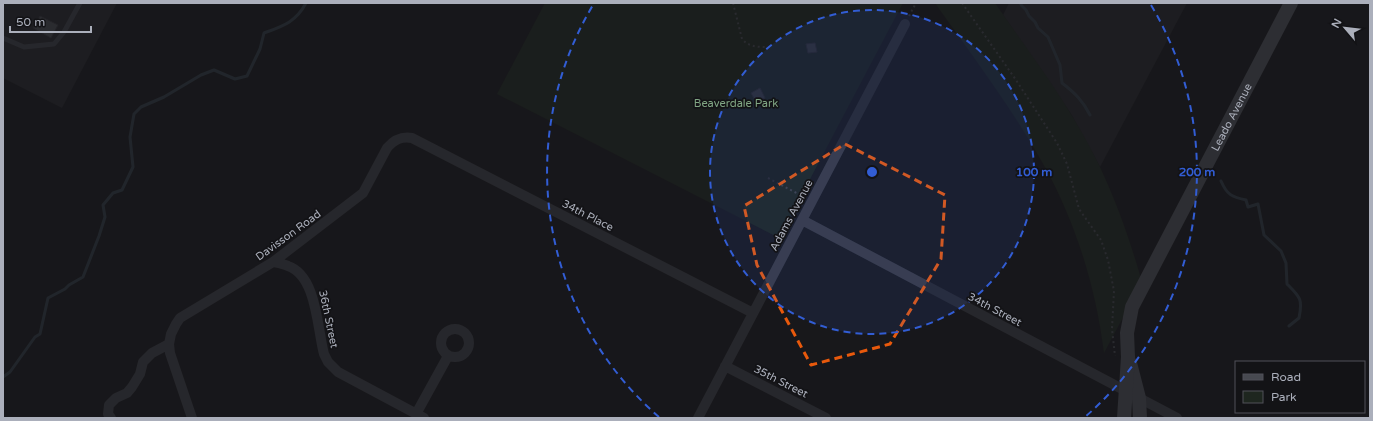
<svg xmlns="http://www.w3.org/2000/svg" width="1373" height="421" viewBox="0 0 1373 421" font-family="'Varela Round',sans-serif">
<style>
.built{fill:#242428}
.green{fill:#1e261f}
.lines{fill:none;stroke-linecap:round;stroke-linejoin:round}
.stream{stroke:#2e373f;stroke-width:3}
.building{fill:#424348;stroke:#323237}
.path{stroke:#3f4147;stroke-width:2;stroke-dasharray:2 3;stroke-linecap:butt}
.lane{stroke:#393a40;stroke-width:5}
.street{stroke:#393a40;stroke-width:10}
.secondary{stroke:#474950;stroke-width:14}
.marked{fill:none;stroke:#e8590c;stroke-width:3;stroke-dasharray:8 5;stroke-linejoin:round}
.ring{fill:none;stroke:#325dd4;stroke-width:2;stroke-dasharray:7 5}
.labels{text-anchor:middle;stroke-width:3.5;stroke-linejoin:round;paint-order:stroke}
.park-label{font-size:11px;fill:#81a684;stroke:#131316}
.street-label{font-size:11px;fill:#abafbb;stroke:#131316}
.centre{fill:#325dd4;stroke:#131316;stroke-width:2}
.ring-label{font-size:12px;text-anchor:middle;font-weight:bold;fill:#325dd4;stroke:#131316;stroke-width:3.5;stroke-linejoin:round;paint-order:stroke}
</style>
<rect width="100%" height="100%" fill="#18181b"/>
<path class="built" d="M3 3H117L62 108 3 78Z
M1009 3H1187L1100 167 1071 114 1003 15Z"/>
<path class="green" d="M545 3H903L779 238 497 94Z
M935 3H995C1026 48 1060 92 1086 140 1111 185 1128 233 1142 282L1104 353C1096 289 1077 226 1046 169 1014 111 973 57 935 3Z"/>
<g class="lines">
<path class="stream" d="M1020 3 1022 6 1026 10 1029 16 1035 22 1038 28 1048 37 1060 65 1062 83C1075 93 1083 101 1090 115
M1221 181C1227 195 1232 197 1246 200L1248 207 1258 204 1264 235 1281 251 1286 263 1287 284C1300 297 1303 299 1299 318L1289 326
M3 377 10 372 35 337 40 334 48 298 65 289 69 285 83 277 99 236 105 217 103 205 113 193 122 190 133 167 130 137 134 114 141 107 164 97 201 75 214 70 235 79 247 76 260 49 264 33C283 26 296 22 306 3"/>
</g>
<path class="building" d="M40 16 58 25 51 38 33 28Z
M815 43 817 52 808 53 806 44Z
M760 88 765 98 756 102 751 93Z"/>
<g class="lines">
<path class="path" d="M733 3 742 39C748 46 756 47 765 47
M962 3 1016 80 1057 143 1067 164 1079 209 1101 240 1108 260 1114 291 1112 329 1115 356
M909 16 916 3
M768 178 804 197"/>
<path class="lane" d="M3 38 24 47 54 44 64 32 80 3"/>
<path class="street" d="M802 220 1177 418
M273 262C278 263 284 264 288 266 317 276 317 328 324 354L328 362 338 372 424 418
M441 343a14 14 0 1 1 28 0a14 14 0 1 1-28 0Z
M725 366 826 418
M416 414 448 356
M111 418 108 414 109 405 116 398 127 393 132 387 140 374 143 362 152 353 169 344
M192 418 170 353 169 344 171 334 176 324 180 318 273 262 363 193 387 148C394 140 401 136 412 138L753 313
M698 418 905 24"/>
<g class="secondary">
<path d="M1130 363 1139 398 1140 418"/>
<path id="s1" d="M1124 418 1128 357 1127 333 1132 307 1291 3"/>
</g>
</g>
<path d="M0 0H1373V421H0ZM845 144 945 195 941 259 890 344 811 365 757 265 744 206Z" fill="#18181b" fill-opacity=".55" fill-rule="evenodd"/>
<path class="marked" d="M845 144 945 195 941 259 890 344 811 365 757 265 744 206Z"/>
<circle cx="872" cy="172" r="162" fill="#325dd4" fill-opacity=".12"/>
<g class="ring">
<circle cx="872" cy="172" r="162"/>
<path d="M659 417A325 325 0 0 1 593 5M1151 5A325 325 0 0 1 1085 417"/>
</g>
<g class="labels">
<g class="park-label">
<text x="736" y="107">Beaverdale Park</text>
</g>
<g class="street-label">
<text dy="4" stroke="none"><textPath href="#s1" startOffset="326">Leado Avenue</textPath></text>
<text transform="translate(588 215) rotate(27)" y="4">34th Place</text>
<text transform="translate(791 215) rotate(-62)" y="4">Adams Avenue</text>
<text transform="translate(288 235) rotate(-36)" y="4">Davisson Road</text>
<text transform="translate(995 309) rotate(28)" y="4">34th Street</text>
<text transform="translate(329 319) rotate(78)" y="4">36th Street</text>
<text transform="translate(781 381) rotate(27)" y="4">35th Street</text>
</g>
</g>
<circle cx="872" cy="172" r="6" class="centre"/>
<g class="ring-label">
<text x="1034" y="176">100 m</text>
<text x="1197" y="176">200 m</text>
</g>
<rect width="1373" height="421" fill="none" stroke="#abafbb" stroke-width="8"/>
<rect x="1235" y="361" width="130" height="52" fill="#131316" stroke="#505158"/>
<rect x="1243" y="374" width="20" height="6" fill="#474950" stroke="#505158"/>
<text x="1271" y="381" font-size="12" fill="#abafbb">Road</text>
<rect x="1243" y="391" width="20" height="12" fill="#1e261f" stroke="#505158"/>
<text x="1271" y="401" font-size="12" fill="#abafbb">Park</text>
<g transform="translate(1345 28) rotate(298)" stroke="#131316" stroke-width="3" paint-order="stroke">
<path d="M0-3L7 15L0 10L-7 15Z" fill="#abafbb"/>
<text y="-6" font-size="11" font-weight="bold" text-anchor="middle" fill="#abafbb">N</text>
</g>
<path d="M10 26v6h81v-6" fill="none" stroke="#abafbb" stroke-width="2"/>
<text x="16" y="26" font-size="12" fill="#abafbb" stroke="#131316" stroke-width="3" paint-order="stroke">50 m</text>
</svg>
